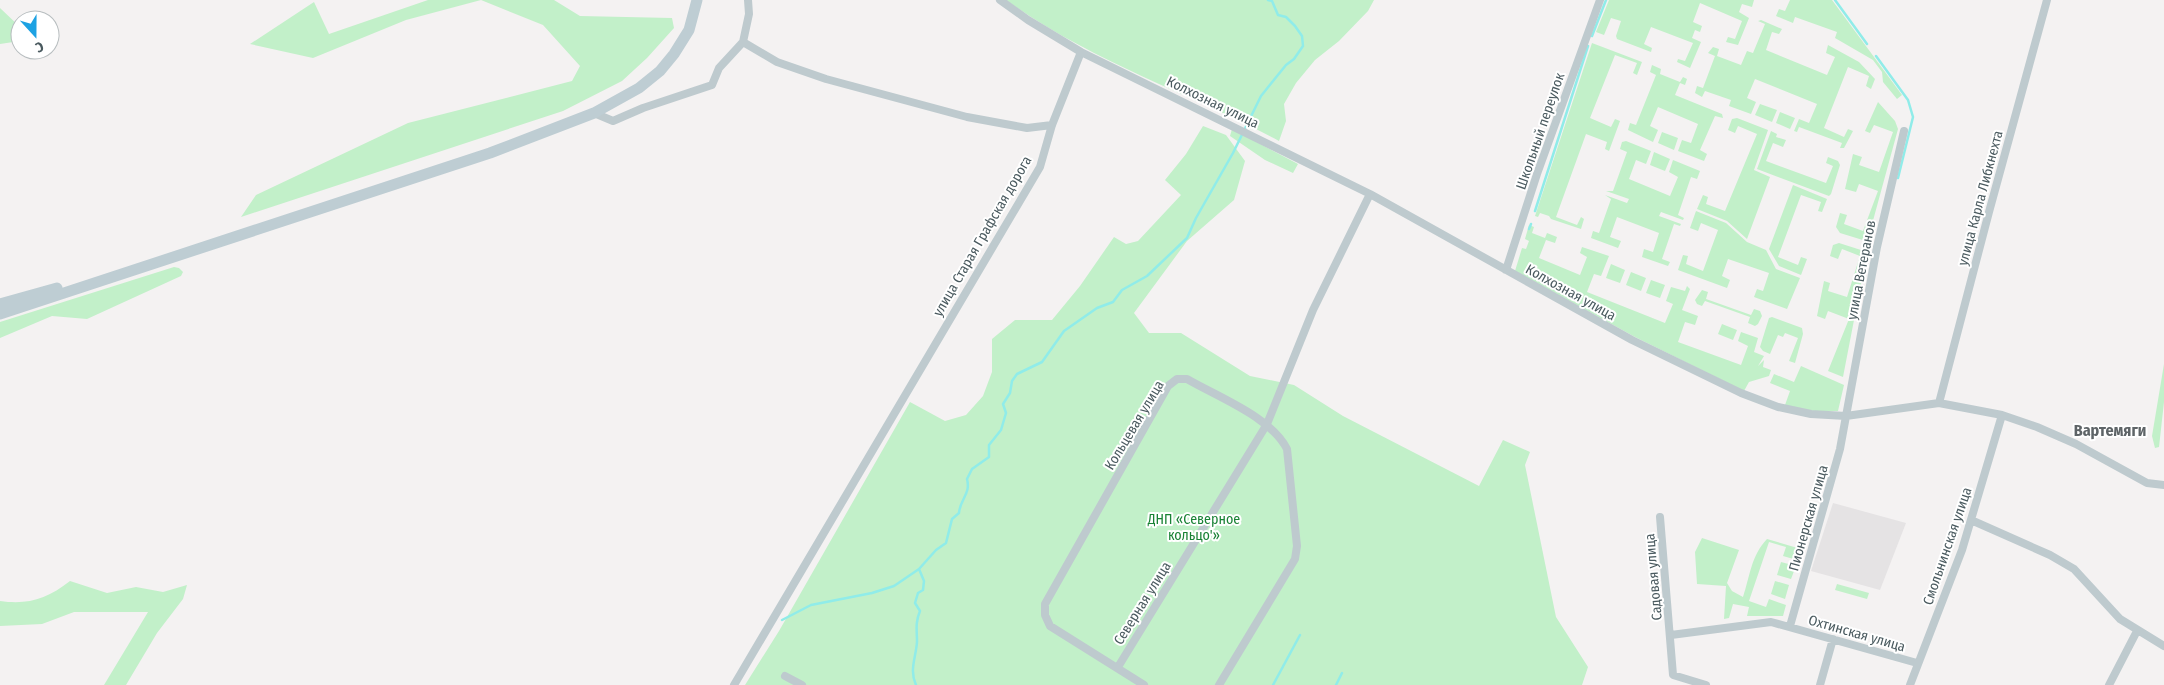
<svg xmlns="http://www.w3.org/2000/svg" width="2164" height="685" viewBox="0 0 2164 685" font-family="'Fira Sans Condensed',sans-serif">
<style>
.education{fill:#e5e3e4}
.green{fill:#c2f0c9}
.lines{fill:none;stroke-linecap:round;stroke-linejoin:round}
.stream{stroke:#90ece9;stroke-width:2.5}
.street{stroke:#becace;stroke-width:8}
.secondary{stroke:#becdd3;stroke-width:11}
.labels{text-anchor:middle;stroke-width:4;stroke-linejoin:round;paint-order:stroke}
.street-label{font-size:14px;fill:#4a5a5f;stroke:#fff}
.park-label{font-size:14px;fill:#198235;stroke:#fff}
.quarter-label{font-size:16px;font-weight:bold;fill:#5e6467;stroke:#fff}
</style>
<rect width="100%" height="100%" fill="#f4f2f2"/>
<path class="education" d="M1833 503 1906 523 1880 590 1811 571Z"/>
<path class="green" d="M428 0H481L406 20 313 58 250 44 314 2 329 34Z
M481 0H554L580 16 672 18 674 28 647 58 622 81 563 111 241 217 256 195 408 123 572 81 580 66 543 25Z
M1006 0H1374L1368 11 1339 41 1315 60 1296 83 1284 104 1286 121 1279 141C1189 93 1090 61 1006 0Z
M1609 0H1754L1752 7 1742 4 1739 12 1749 18 1738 45 1726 42 1728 37 1735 39 1742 21 1700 3 1693 22 1702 26 1700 32 1695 30 1692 38 1701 42 1690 68 1677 62 1678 59 1685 61 1693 43 1651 27 1644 44 1652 48 1651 52 1617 39 1616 36 1621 21 1611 18 1604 35 1596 32Z
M1790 0H1832L1902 95 1897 99 1883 82 1882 72 1873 60 1835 38 1837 32 1795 17 1793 23 1776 16 1779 9 1785 11Z
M0 8 20 27V41L0 44Z
M1761 20 1782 29 1779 34 1772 32 1766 50 1827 75 1835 57 1826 53 1828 45 1859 62 1875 79 1871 89 1866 86 1869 76 1848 67 1824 128 1844 137 1848 129 1853 131 1844 148H1840L1842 143 1799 127 1797 132 1794 131 1799 119 1809 123 1817 104 1755 79 1747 98 1756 102 1751 114 1729 106 1731 100 1705 91 1702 97 1695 93 1697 86 1703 88 1715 56 1708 53 1713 47 1719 49 1717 56 1741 65 1747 51 1753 53 1765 24 1758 21Z
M1592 43 1642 62 1637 75 1633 73 1637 63 1615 55 1590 118 1611 127 1615 119 1620 121 1609 151 1605 149 1607 142 1586 134 1556 217 1577 225 1581 217 1584 219 1581 229 1551 219 1549 216 1540 213 1538 217 1535 216Z
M1652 65 1661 69 1660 74 1680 82 1683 77 1687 79 1685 85 1680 83 1675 95 1722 114 1723 118 1715 116 1700 150 1707 154 1704 161 1678 151 1682 140 1691 143 1698 124 1658 107 1650 126 1658 130 1653 142 1628 130 1630 123 1636 125 1656 75 1650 72Z
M1878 102 1895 121 1898 129 1868 239 1866 241 1840 233 1836 227 1840 213 1847 215 1844 224 1863 231 1878 191 1859 184 1856 192 1845 189 1853 154 1862 157 1859 165 1879 172 1893 132 1874 125 1870 133 1865 131Z
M1760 104 1777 110 1772 122 1755 115Z
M1780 112 1795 118 1790 129 1776 123Z
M1737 118 1768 130 1754 170 1770 177 1747 239 1727 221 1697 209 1703 195 1708 197 1706 204 1725 211 1757 134 1738 126 1735 133 1728 130 1732 119Z
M1203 126 1226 135 1245 161 1234 200 1187 241 1134 313 1149 333H1181L1250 376 1294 385 1343 416 1479 486 1503 440 1530 452 1525 465 1556 617 1588 667 1582 685H745L779 631 910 402 945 421 966 415 983 396 992 372V339L1015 320H1052L1080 286 1114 237 1126 244 1138 241 1181 195 1165 180 1186 154Z
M1232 129 1298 164 1293 173 1265 160 1230 136Z
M1771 131 1777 134 1776 137 1786 140 1783 147 1773 143 1766 161 1826 183 1833 166 1826 163 1828 157 1838 161 1840 165 1831 194 1829 196 1757 169Z
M1662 132 1678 138 1674 150 1658 143Z
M1626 141 1651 151 1646 164 1636 160 1629 179 1670 196 1678 177 1669 172 1673 160 1700 171 1697 179 1691 177 1678 215 1684 218 1683 220 1661 212 1659 216 1681 224 1680 226 1674 224 1662 259 1670 262 1668 266 1642 257 1644 249 1653 252 1659 233 1617 217 1610 237 1621 241 1618 248 1591 238 1593 231 1599 233 1611 199 1605 195 1627 203 1629 199 1606 191H1613L1627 152 1620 149 1622 142Z
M1654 152 1670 159 1665 171 1650 165Z
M1793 185 1827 199 1822 212 1818 211 1821 202 1801 195 1778 257 1798 265 1801 257 1807 259 1801 275 1779 266 1769 249Z
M1696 211 1726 223 1747 242 1766 250 1776 269 1800 278 1787 309 1754 297 1757 289 1763 291 1769 273 1728 259 1722 276 1730 280 1727 288 1678 270 1683 255 1688 256 1686 264 1703 271 1718 230 1701 223 1698 231 1690 228Z
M1529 225 1534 227 1532 233 1545 238 1547 233 1557 237 1555 243 1546 240 1539 258 1580 275 1587 257 1580 253 1582 247 1609 256 1601 276 1594 274 1587 292 1665 323 1673 304 1666 301 1671 287 1685 291 1687 286 1690 289 1682 310 1698 316 1695 325 1685 322 1678 342 1741 365 1748 346 1738 341 1741 332 1758 338 1754 352 1764 356 1758 366 1764 360 1763 367 1771 370 1769 376 1749 382 1744 391 1635 337 1515 271 1522 248 1526 249 1529 241 1525 239Z
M1839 243 1861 250 1866 258 1843 377 1828 371 1849 319 1828 311 1825 319 1817 316 1824 281 1830 283 1828 291 1847 297 1860 256 1842 249 1838 259 1830 256 1833 245Z
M1611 264 1625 270 1620 283 1606 278Z
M174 267 179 268 183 272 181 276 87 319 52 316 0 338V322Z
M1631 272 1646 278 1641 291 1626 285Z
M1651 280 1665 285 1660 298 1646 293Z
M1702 290 1708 292 1706 299 1751 315 1754 309 1760 311 1762 316 1758 324 1755 326 1748 323 1750 317 1705 301 1702 306 1697 304 1695 300Z
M1772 317 1802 328 1803 334 1795 363 1789 361 1798 338 1785 333 1783 337 1778 335 1770 354 1763 351 1760 347 1769 318Z
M1722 324 1737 330 1733 340 1718 334Z
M2164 364V402L2159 447 2155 448 2152 436Z
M1801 366 1844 385 1838 411H1813L1785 405 1790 391 1770 383 1774 374 1794 382Z
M1702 538 1739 550 1727 583 1732 591 1743 597C1750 576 1751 556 1767 539L1801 549 1797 560 1783 556 1786 547 1769 542 1749 601 1766 607 1769 599 1786 605 1783 616H1747L1749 607 1733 604 1729 618 1724 619 1726 586 1697 584 1695 552Z
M1781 562 1796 566 1791 579 1777 575Z
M70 581 107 593 136 587 163 592 187 585 183 599 157 633 126 685H104L148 612H74L42 624 0 626V601C28 605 47 599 70 581Z
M1775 581 1789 585 1785 599 1771 594Z
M1837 584 1869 593 1867 599 1835 590Z"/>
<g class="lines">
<path class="stream" d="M1835 0 1867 44
M1592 36 1606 0
M1876 56 1908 100 1913 117 1898 178
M1535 211 1588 46
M1529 229 1531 224
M782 620 811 605 872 593 894 586 919 569
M916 685C909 670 916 657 917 642 917 630 915 623 920 611L915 603 918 593 923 590 924 581 919 569 936 550 946 543 952 519 959 513C960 499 971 494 967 479L972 469 989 457V445L1001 430 1006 413 1003 404 1010 393 1012 381 1017 374 1042 362 1064 331 1097 308 1113 302 1122 290 1147 276 1187 238 1196 218 1233 153 1261 96 1286 65 1294 59 1303 46 1302 36 1295 26 1286 17 1278 15 1272 1 1268 0
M1273 685 1300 635
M1336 685 1342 673"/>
<path class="street" d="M1000 0 1028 20 1081 52 1370 194 1632 340 1741 393 1778 407 1811 414 1846 416 1939 403 2002 415 2037 427 2076 444 2147 483 2164 485
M743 42 777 62 826 79 967 117 1027 128 1052 125
M594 113 613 121 643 108 712 85 719 68 743 42 749 14 748 0
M1506 270 1537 174 1600 0
M1939 403 1989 212 2047 0
M1660 517 1673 675 1706 685
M1971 520 2050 555 2074 569 2120 619 2164 646
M1790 626 1840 449 1877 247 1904 131
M1671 635 1771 622 1917 663
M1118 667 1267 424 1313 310 1370 194
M785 676 802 685
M734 685 1040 167 1052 125 1081 52
M1144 685 1050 626 1045 615V604L1168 386 1177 379H1187C1218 397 1271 417 1287 449L1297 546 1295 559 1219 685
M1820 685 1833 639
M1910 685 1962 550 2002 415
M2109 685 2137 631"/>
<path class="secondary" d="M0 304 57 288
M0 314 490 153 594 113 639 88 660 71 674 54 689 30 697 0"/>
</g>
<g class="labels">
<g class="street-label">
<text transform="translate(1213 102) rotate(26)" y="5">Колхозная улица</text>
<text transform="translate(1540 131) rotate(-71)" y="5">Школьный переулок</text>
<text transform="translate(1980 198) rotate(-75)" y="5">улица Карла Либкнехта</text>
<text transform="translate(982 236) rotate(-60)" y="5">улица Старая Графская дорога</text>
<text transform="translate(1861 270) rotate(-79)" y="5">улица Ветеранов</text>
<text transform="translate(1571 292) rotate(29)" y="5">Колхозная улица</text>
<text transform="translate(1134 425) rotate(-59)" y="5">Кольцевая улица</text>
<text transform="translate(1808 518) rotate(-74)" y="5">Пионерская улица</text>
<text transform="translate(1947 546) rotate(-71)" y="5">Смольнинская улица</text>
<text transform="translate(1653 577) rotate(-95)" y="5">Садовая улица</text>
<text transform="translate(1142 603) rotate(-58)" y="5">Северная улица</text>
<text transform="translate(1857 633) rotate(16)" y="5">Охтинская улица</text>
</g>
<g class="park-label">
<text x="1194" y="524">ДНП «Северное<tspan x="1194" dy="16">кольцо'»</tspan></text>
</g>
<g class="quarter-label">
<text x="2110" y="436">Вартемяги</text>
</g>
</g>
<g transform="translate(35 35) rotate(159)"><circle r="24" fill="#ffffff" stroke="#b7bdbf"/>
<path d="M0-4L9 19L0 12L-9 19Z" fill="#1da2e3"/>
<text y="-8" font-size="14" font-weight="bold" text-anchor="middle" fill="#4a5a5f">С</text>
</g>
</svg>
